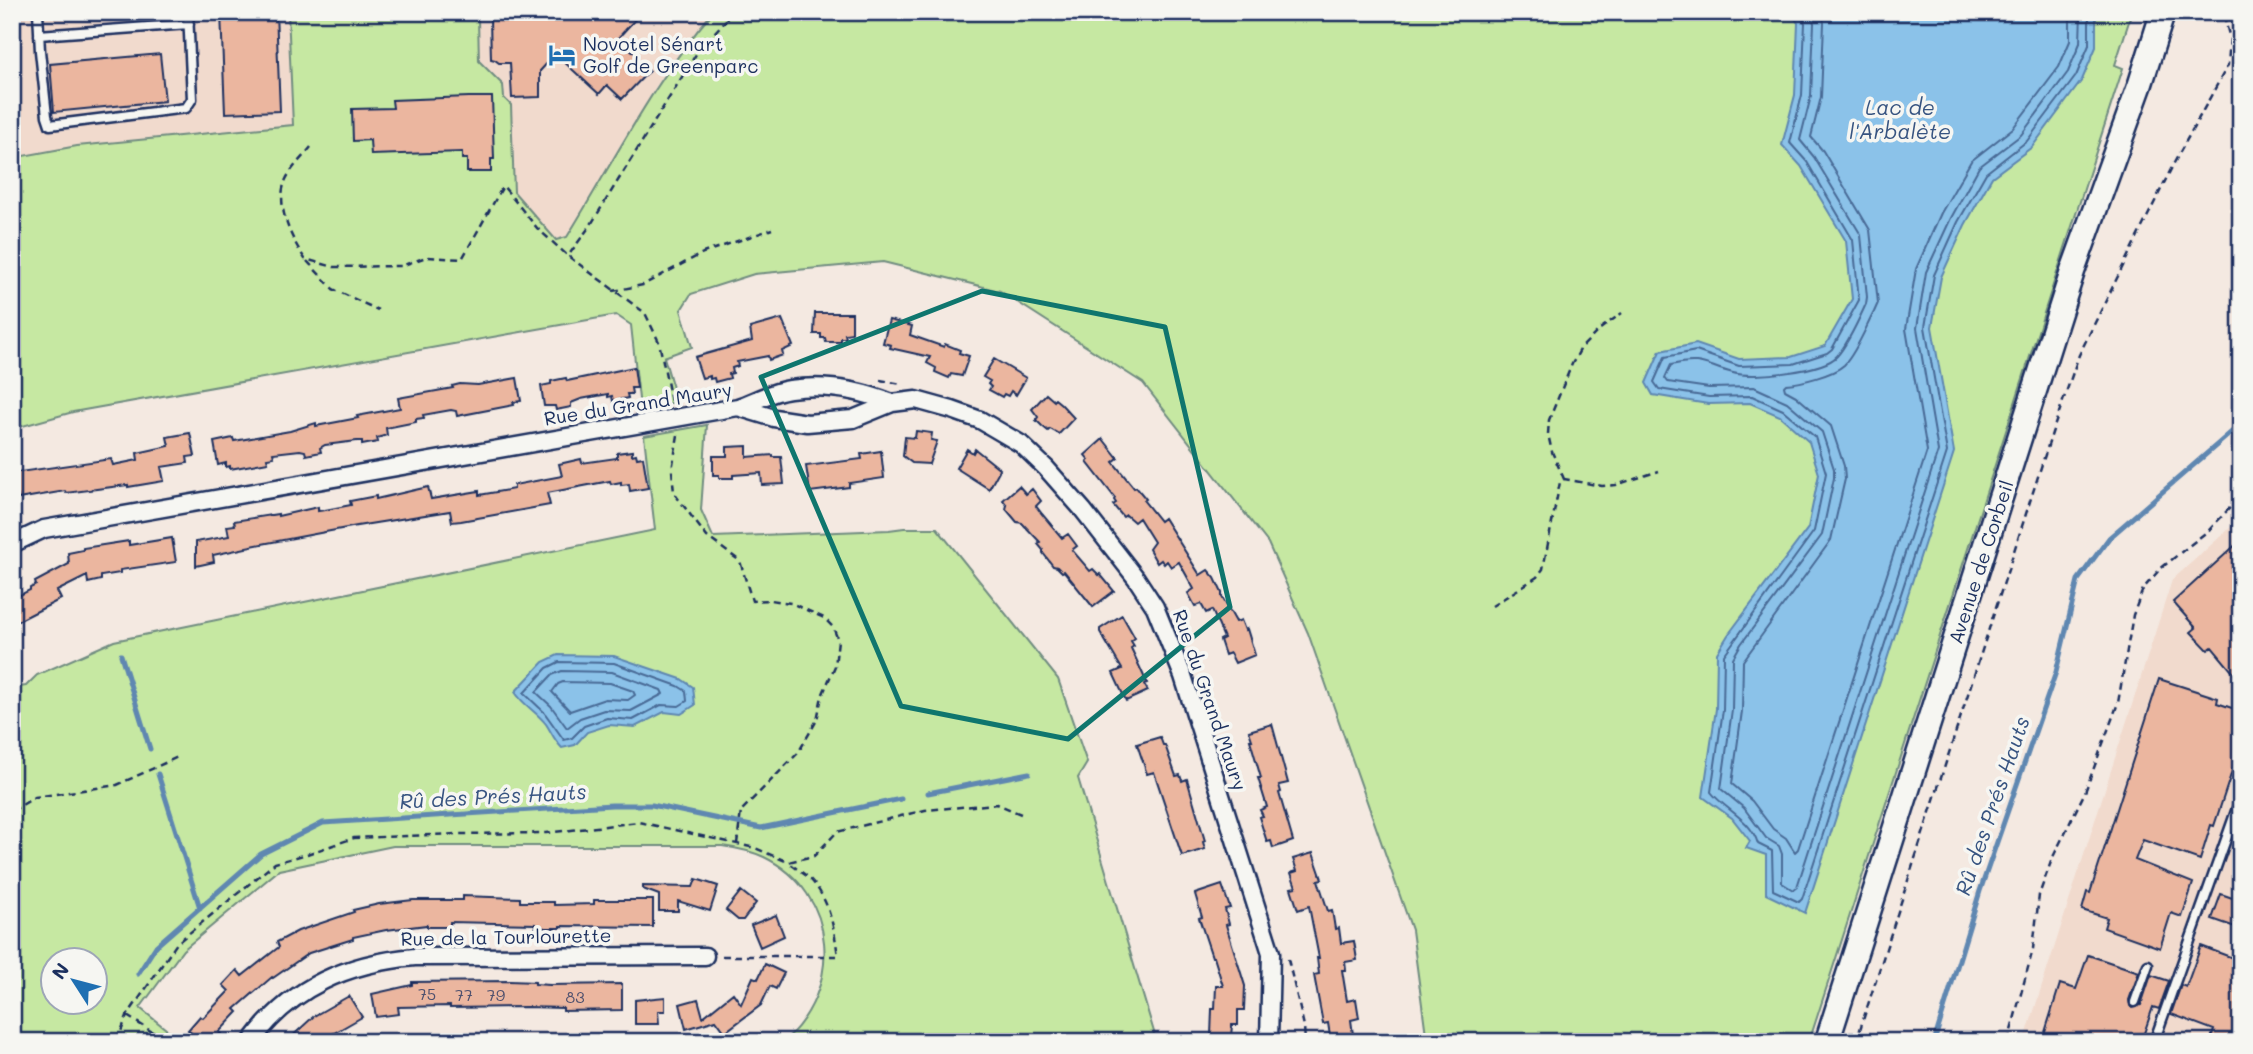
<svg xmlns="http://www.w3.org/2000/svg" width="2253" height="1054" viewBox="0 0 2253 1054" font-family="Mali,sans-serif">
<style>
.built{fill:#f1dacd}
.green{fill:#c6e8a2;stroke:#708c80;stroke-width:2;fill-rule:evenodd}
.water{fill:#8bc2e9;stroke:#5e87b1;stroke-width:2}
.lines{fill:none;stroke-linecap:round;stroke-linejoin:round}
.shore{stroke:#486a96;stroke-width:2}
.stream{stroke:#5e87b1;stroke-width:5}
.building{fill:#ebb69f;stroke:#1b2f5e;stroke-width:2}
.service-casing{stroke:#1b2f5e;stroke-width:13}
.minor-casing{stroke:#1b2f5e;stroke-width:21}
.secondary-casing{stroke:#1b2f5e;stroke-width:28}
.path{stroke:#1b2f5e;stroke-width:2.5;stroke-dasharray:7 5;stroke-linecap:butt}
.service{stroke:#f6f6f2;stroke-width:8}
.minor{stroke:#f6f6f2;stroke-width:16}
.secondary{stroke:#f6f6f2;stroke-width:23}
.marked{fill:none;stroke:#0f766e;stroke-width:5;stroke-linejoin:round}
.labels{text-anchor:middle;stroke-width:7;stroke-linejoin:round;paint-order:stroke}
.number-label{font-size:16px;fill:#4f516e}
.poi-label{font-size:19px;fill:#1b2f5e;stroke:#f6f6f2;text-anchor:start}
.street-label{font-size:19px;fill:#1b2f5e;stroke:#f6f6f2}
.water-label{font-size:21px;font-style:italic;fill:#375481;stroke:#f6f6f2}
</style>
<rect width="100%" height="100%" fill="#f4e9e1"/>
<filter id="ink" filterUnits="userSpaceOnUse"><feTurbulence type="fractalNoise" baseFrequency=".0143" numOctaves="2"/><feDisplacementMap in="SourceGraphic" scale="14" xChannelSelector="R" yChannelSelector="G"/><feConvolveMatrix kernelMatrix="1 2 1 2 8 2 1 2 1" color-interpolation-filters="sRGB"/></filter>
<g filter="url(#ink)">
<path class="built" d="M12 12H288L294 125 77 146 12 158Z
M483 12H713L686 44 655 88 603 179 567 237 556 240 514 192 511 105 504 98 503 85 479 61 478 18Z
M2241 518V1042H2024L2172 580Z"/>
<path class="green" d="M288 12H483L478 18 479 61 503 85 504 98 511 105 514 192 556 240 567 237C614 161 654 80 713 12H2132L2115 65 2123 68 1809 1042H1427L1412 930 1308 633 1268 543 1143 383 1000 291 883 262 754 274 691 294 681 310 692 347 664 357 677 402 640 408 631 325 616 315 73 412 12 429V158L77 146 293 125Z
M707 425 701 510 713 537 889 530 904 528H937L1058 679 1087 763 1078 778 1154 1032 1153 1042H783C843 990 839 893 764 857 751 851 736 848 722 846H393L279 870 183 950 140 1008 182 1042H12V688L26 686 37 675 114 641 655 530 644 436ZM52 960H94V1002H52Z"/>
<path class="water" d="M1790 12H2096V47L2082 80 2032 147 1992 177 1965 225 1941 277 1932 327 1954 452 1805 913 1766 894V855L1746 848 1750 841 1732 818 1703 797 1716 709 1717 653 1728 635 1808 528 1819 474 1809 442 1780 416 1750 403 1708 404 1653 395 1646 383 1660 351 1696 344 1739 359 1791 357 1825 346 1852 299 1846 241 1801 166 1782 145 1795 95 1798 23Z
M558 655 614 656 681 679 693 687 695 705 681 714 664 712 635 727 609 725 587 732 575 745 562 748C554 740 552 733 546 724 537 712 523 705 515 692L543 662Z"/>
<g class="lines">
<path class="shore" d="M1799 12 1805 23 1802 95 1790 143 1807 162 1853 240 1859 300 1832 349 1827 353 1793 364 1739 366 1696 351 1665 357 1654 382 1659 389 1709 397 1752 396 1783 410 1815 437 1826 473 1814 531 1724 655 1723 710 1711 792C1725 810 1751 819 1758 844L1772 851 1773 890 1799 902 1802 899 1947 452 1925 327 1934 275 1958 222 1986 173 2027 141 2076 76 2089 45V12
M1810 12 1814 23 1811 96 1800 140 1814 157 1861 235 1867 297 1866 304C1859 319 1848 344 1837 356 1824 371 1753 379 1733 373 1705 366 1703 357 1671 365L1665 378 1668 382 1709 388 1754 387 1787 402 1822 432 1834 469V478L1822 535 1741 644 1733 658 1732 710 1721 789 1744 808 1766 838 1779 846 1782 854V883L1793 890 1797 887 1938 451 1917 328 1926 272 1951 218 1979 167 2021 135 2068 72 2080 43 2081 12
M1822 12 1824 23 1821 97 1811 137 1823 151 1870 230 1878 303 1874 312C1866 327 1856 353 1844 365 1833 375 1801 383 1786 384L1784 386 1785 390 1796 396 1831 426 1844 466 1845 479 1831 540 1743 661 1742 711 1732 784 1752 801 1773 829 1786 838 1795 852 1798 849 1927 451 1906 329 1916 269 1941 213 1971 161 2013 128 2059 67 2070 41V12
M559 662 614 663 678 686 686 691 687 701 679 706 661 705 633 720 607 718 584 726 572 738 564 740 544 712 524 693 547 668Z
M562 671 612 672 661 690 663 694 631 711 604 710 580 718 567 728 551 706 536 692 552 675Z
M563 682 610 683 633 691 635 695 628 700 605 699 570 711 552 692 558 684Z"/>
<path class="stream" d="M121 655 150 749
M158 774 200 908
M928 793 1029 773
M138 974 156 946 261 854 323 823 612 805H652L761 828 901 799
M1934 1042 1980 891 2056 672 2078 580 2109 538 2241 424"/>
</g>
<path class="building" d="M221 12H276L280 111 225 113Z
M530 12H642L618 38 638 56 636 59 649 71 622 99 607 85 599 94 561 59 550 60 540 71V97L512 98 510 63H499L495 60 491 59 490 18H494L498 15Z
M160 54 165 101 54 112 50 64Z
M469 97H492L494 159H491V172H467V159H462V152L371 155 370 140 353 141 352 109 393 108 392 100Z
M815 313H852V333L845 334 846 338H841V342H826L825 338H821V334H814Z
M782 319 793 346 782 351 783 355 769 360 768 356 737 362 738 366 732 368 733 373 729 374 730 378 715 382 714 378 710 379V376L702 378 695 357 752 341 750 328Z
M889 320 912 326 910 335 944 347 945 344 960 350 959 353 969 356 962 376 951 374 949 378 935 372 936 368 927 363 930 357 890 348 891 345 883 343Z
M994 359 1026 378 1016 395 1011 391 1008 396 1004 394 1002 397 989 390 991 387 988 384 990 381 983 377Z
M634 367 637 388H631L632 394H627L628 398 613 401 612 396 608 397V394L581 399 571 403V407L556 410 555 406H544L541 386 551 384V381L566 378 567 381Z
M517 378 521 401 513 402 514 405 457 416 456 411 451 410 423 415 424 418 416 419V422L386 428 387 435 377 438 378 442 362 445V441H357L325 445 320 448 321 452 306 455 305 451 300 450 273 453 274 457 267 458 268 462 230 469V466L226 467V463L218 465 214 442 233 438 234 441 290 431 316 423V426L358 418 357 416 400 408 398 398 453 388 452 386 460 384 478 385Z
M1046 394 1054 401 1055 399 1061 404 1074 418 1059 434 1050 429 1048 431 1042 426 1036 420 1038 417 1032 409Z
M916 431 932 433 931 440 937 441 929 464 912 463 903 456 905 437 915 438Z
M190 433 195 456 187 457 188 463 161 467 164 481 128 487V485L66 493 65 491 18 499V496L12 497V473L111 459 113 465 138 460 137 453 169 446 167 437Z
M1103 439 1118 458 1113 462 1134 488 1136 487 1146 499 1144 501 1160 521 1164 518 1200 575 1208 570 1215 578 1222 593V597L1236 622 1241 620 1245 630 1247 629 1255 655 1235 663 1230 653 1225 655 1220 640 1224 638 1212 610 1206 613 1201 604 1195 606 1188 593 1194 589 1179 562 1171 567 1167 561 1164 564 1161 560 1157 563 1149 549 1154 542 1139 518 1134 522 1126 515 1123 517 1113 505 1116 503 1114 500 1115 498 1087 462 1089 460 1085 455Z
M747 446V457L773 455V457H781L784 484 762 485 761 473 733 475V478H719V475H713V456H727V447Z
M967 449 973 453 975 449 1000 469 989 489 956 468Z
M632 451V455L636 454 637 458 643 457 648 488 630 491 629 484 621 485V482L611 484 610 481 547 493 550 505 461 521 452 522 450 511 357 526 246 547V548L213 555 214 562 196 566V542L229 536 227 526 235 525 234 521 278 514V516L318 507V511L325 510 351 505 350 501 376 496V499L428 487 431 499 479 491V495L514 489V485L562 476 559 464 581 459 582 463 617 458V453Z
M881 451 884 478 849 483V487L810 492 806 466 862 459 861 454Z
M1019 486 1026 494 1032 489 1041 501 1036 506 1042 514 1062 538 1068 534 1077 546 1072 550 1090 571 1093 569 1099 575 1100 574 1114 591 1093 607 1064 571 1062 572 1057 567 1053 566 1043 553V550L1038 544 1040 542 1022 523 1017 522 1006 509 1007 505 1003 500Z
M172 538 176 562 120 570V573L101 576V580L88 583 87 576 57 591 61 599 12 624V599L30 590V588L36 585 35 582 69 564 68 553 83 550V548L129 541V545Z
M2241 540V682L2212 647 2208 650 2191 632 2196 628 2173 602Z
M1122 615 1135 638 1131 641 1134 646 1131 648 1147 683 1144 684 1148 691 1126 701 1113 673 1122 669 1100 632V629Z
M2159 679 2218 698 2217 703 2241 711V744L2214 826 2211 825 2200 860 2143 840 2135 860 2193 883 2182 917 2171 913 2160 948 2104 928 2107 918 2082 910 2087 892 2090 893Z
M1272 724 1288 783 1279 785 1281 792 1279 793 1293 841 1273 848 1271 841 1267 842 1259 817 1263 816 1260 810 1267 807 1258 778H1261L1250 740H1252L1249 731Z
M1160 737 1163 745H1165L1176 776 1180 775 1182 781 1187 779 1205 841 1203 842 1205 849 1182 856 1154 772 1147 774 1137 744Z
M1313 853 1322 879 1318 880 1328 911 1332 910 1335 929 1339 928 1341 943 1354 941 1357 960 1345 962 1346 970H1342L1347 1001 1356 999 1359 1018 1351 1020 1354 1042H1331L1328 1023 1323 1024 1314 975 1319 974 1317 958H1319L1309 906 1298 910 1291 888 1296 887 1291 873 1297 871 1293 859Z
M696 879 718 886 710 911 678 901V911H659V895L643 889V886L693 887Z
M1222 885 1230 908 1225 909 1229 924 1226 925 1245 986 1244 1010H1238V1025H1232L1231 1037 1211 1036 1212 1009H1215L1216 986H1223L1214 957H1212L1199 918 1202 917 1195 894Z
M741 891 756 903 743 920H738L726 910Z
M2221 894 2241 901V929L2212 919Z
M463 896 520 898V902H554V905L594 904V900H653V927L560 926V928H546L535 927V924L450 922V927H427V925L386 930 353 937V939L309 953 273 978 272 977 235 1009 238 1012 219 1032 221 1034 215 1042H201L188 1030 200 1016 203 1018 229 991 223 985 237 970 242 976 279 947 277 942 298 931 354 912 353 910 379 904 413 900H463Z
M776 915 784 936 760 947 751 925Z
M2201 946 2241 961V1042H2210L2214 1030 2171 1014 2181 985 2186 987Z
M2088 955 2139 972 2129 1000 2130 1006 2133 1008 2141 1005 2151 975 2169 981 2159 1009 2153 1007 2141 1042H2042L2060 984 2076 989Z
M765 964 784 973 776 989 770 986 761 1005 725 1032 716 1020 686 1029 680 1004 698 999 703 1017 733 993 741 1004 753 977 758 979Z
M509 981 535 982V984L550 985 622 984V1010L563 1011V1008L527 1007 450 1008V1006L398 1007 399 1014 376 1017 372 994 412 985V982Z
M349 996 362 1017 329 1036 322 1042H286L314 1016Z
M665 997V1011H658L659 1024H635V1000Z"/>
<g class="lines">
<defs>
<path id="service" d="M38 12 40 51 47 116 50 125 186 108 192 99 188 12
M39 35 189 24
M2135 1002 2148 965
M2154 1042 2241 797"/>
<path id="minor" d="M738 407C755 401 773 391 790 389 826 384 859 390 892 403
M12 544 44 529 738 407 774 418 807 423 853 419 892 403 916 400 952 410 980 420 1021 444 1046 468 1083 510 1136 578 1155 607 1183 676 1271 953 1269 1042
M251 1042C292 986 348 963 415 957L705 956"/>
<path id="secondary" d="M1827 1042 2073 270 2140 85 2163 12"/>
</defs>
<use href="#service" class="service-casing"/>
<use href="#minor" class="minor-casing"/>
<use href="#secondary" class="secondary-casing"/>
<path class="path" d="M311 147C304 156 295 164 289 174 272 199 290 237 305 259L334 267 401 266 426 257 462 259 503 186 537 228 568 256
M307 261 333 289 378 310
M613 291 643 285 703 253 772 229
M880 380 901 384
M671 401 659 342 645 313 568 256 590 226 698 51 733 12
M678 435 672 470 674 493 707 537 740 561 752 601 771 600 791 603 824 618 833 627 838 640 835 666 822 696 817 720 798 753 741 811 737 844
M1564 479 1552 452 1548 434 1549 420 1572 364 1581 348 1600 329 1622 313
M1492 606 1537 577 1543 569 1560 482 1564 479 1602 486 1616 485 1659 471
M12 811 35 797 117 785 180 756
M722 956H838C834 929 830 900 810 879 804 873 795 868 788 862
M1288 959 1304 1026 1305 1042
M127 1016 168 1042
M117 1042 127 1016 177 943 275 863 307 854 354 838 458 834 546 833 639 822 755 848 788 862 814 856 837 832 925 810 997 804 1021 814
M1856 1042 2052 433 2079 355 2174 163 2228 65 2230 39 2223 12
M2008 1042 2033 949 2039 895 2052 859 2085 792 2118 703 2133 615 2143 589 2160 569 2209 530 2241 496"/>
<use href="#service" class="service"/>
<use href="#minor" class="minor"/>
<use href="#secondary" class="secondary"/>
</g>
</g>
<path class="marked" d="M982 291 1165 327 1230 607 1068 739 901 706 761 377Z"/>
<defs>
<symbol id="hotel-bare" viewBox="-9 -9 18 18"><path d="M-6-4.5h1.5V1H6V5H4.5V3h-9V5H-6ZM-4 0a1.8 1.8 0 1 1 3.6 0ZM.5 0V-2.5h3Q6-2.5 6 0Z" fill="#1f6fb2" stroke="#f6f6f2" stroke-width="2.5" paint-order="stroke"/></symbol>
</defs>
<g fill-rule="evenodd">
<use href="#hotel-bare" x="543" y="36" width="38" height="38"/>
</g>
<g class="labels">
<g class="number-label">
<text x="427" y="1000">75</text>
<text x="464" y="1001">77</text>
<text x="496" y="1001">79</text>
<text x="575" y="1003">83</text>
</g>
<g class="poi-label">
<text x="583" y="51">Novotel Sénart<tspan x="583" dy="22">Golf de Greenparc</tspan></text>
</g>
<g class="street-label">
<text transform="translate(638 404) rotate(-9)" y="7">Rue du Grand Maury</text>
<text transform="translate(1981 562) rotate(-72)" y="7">Avenue de Corbeil</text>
<text transform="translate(1210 700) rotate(71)" y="7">Rue du Grand Maury</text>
<text transform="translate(506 937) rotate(-1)" y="7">Rue de la Tourlourette</text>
</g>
<g class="water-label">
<text x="1900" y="115">Lac de<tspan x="1900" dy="24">l'Arbalète</tspan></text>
<text transform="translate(493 797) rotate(-3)" y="7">Rû des Prés Hauts</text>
<text transform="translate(1993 806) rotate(-71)" y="7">Rû des Prés Hauts</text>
</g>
</g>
<rect width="2253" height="1054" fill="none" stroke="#f6f6f2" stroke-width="42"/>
<rect x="21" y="21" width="2211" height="1012" fill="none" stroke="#1b2f5e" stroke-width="2.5" filter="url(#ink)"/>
<g transform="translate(74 981) rotate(306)"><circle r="33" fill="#f6f6f2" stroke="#9ea6b7" stroke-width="2"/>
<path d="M0-5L12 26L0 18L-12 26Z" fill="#1f6fb2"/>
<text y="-10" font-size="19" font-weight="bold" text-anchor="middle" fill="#1b2f5e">N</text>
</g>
</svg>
